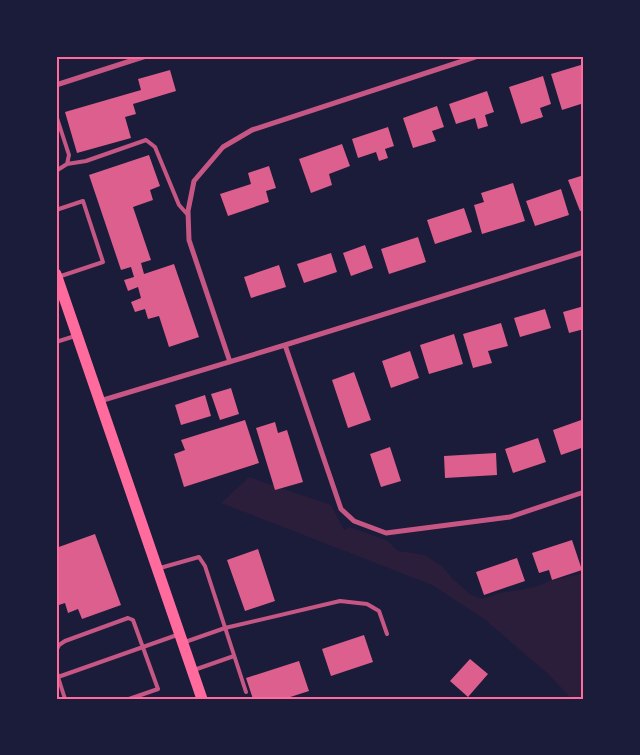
<svg xmlns="http://www.w3.org/2000/svg" width="640" height="755" viewBox="0 0 640 755" font-family="Ubuntu,sans-serif">
<style>
.green{fill:#2a1e3b}
.building{fill:#dd5f8e}
.lines{fill:none;stroke-linecap:round;stroke-linejoin:round}
.service{stroke:#c65784;stroke-width:4}
.minor{stroke:#c65784;stroke-width:5}
.primary{stroke:#ff6b9d;stroke-width:11}
.neatline{fill:none;stroke:#ff6b9d;stroke-width:2}
</style>
<rect width="100%" height="100%" fill="#1b1b3a"/>
<path class="green" d="M249 477 331 505 344 530 350 527 388 541 398 551 425 555 442 566 453 579 470 594 482 599 500 593 535 587 549 581 584 573V699H572L547 673 484 619 432 585 221 503Z"/>
<path class="building" d="M584 64V103L562 110 551 74Z
M170 70 176 91 133 104 136 114 125 117 131 138 77 153 65 112 141 90 138 79Z
M543 76 551 104 540 108 543 117 521 124 509 87Z
M487 91 494 112 485 115 488 126 478 129 475 118 456 124 449 104Z
M437 106 444 127 432 131 436 141 413 148 403 118Z
M388 127 394 146 385 149 388 158 379 161 376 152 358 158 352 139Z
M342 144 350 166 329 174 332 185 311 193 299 159Z
M149 155 160 186 150 190 153 200 133 207 151 260 141 263 144 274 174 264 199 337 169 347 159 316 148 319 145 309 135 312 131 302 141 298 138 287 128 291 124 280 134 277 131 267 121 270 89 175Z
M269 166 276 188 266 191 269 202 228 216 220 194 251 184 248 173Z
M584 175V210L580 211 568 180Z
M513 183 525 221 482 234 474 205 484 202 481 193Z
M561 189 569 215 535 226 526 201Z
M464 208 472 232 435 244 427 220Z
M418 237 426 262 389 274 381 249Z
M365 245 373 268 351 276 343 253Z
M331 253 337 272 304 283 297 264Z
M279 265 286 287 251 298 244 277Z
M584 306V329L569 333 563 312Z
M545 309 551 328 520 337 514 318Z
M501 323 508 346 488 351 492 363 473 368 463 334Z
M454 334 463 364 429 374 420 345Z
M410 351 419 378 391 388 382 361Z
M354 372 371 420 348 428 332 380Z
M231 388 239 414 220 420 211 394Z
M205 395 211 416 181 425 175 405Z
M584 419V447L561 455 553 430Z
M245 420 259 463 184 487 174 454 185 450 181 440Z
M275 422 278 433 287 430 303 482 275 490 256 428Z
M538 438 546 462 513 473 505 449Z
M390 447 401 481 381 487 370 454Z
M496 453 497 475 445 478 444 456Z
M95 534 121 605 82 619 78 609 68 613 65 603 56 606V548Z
M572 540 582 570 552 580 549 570 539 573 532 553Z
M258 549 275 601 245 611 227 560Z
M517 558 525 581 484 595 476 572Z
M364 635 373 662 331 676 322 649Z
M470 659 488 674 468 697 450 681Z
M299 661 309 691 284 699H253L246 678Z"/>
<g class="lines">
<path class="service" d="M56 115 69 155 67 164 56 171
M67 164 86 161 146 140 155 147 179 205 188 215
M56 210 83 201 103 262 58 277
M56 342 75 336
M160 568 199 557 205 566 246 692
M185 642 225 628 340 601 367 604 379 611 387 634
M56 651 59 645 65 641 128 618 133 620 158 689 129 699
M56 668 58 677
M194 670 234 656
M65 699 58 677 177 635"/>
<path class="minor" d="M56 85 146 56
M285 345 341 509 354 521 386 533 510 517 584 492
M230 362 189 240 188 211 194 181 223 147 252 130 478 56
M100 401 285 345 584 252"/>
<path class="primary" d="M56 274 202 699"/>
</g>
<rect width="640" height="755" fill="none" stroke="#1b1b3a" stroke-width="115"/>
<rect x="58" y="58" width="524" height="640" class="neatline"/>
</svg>
